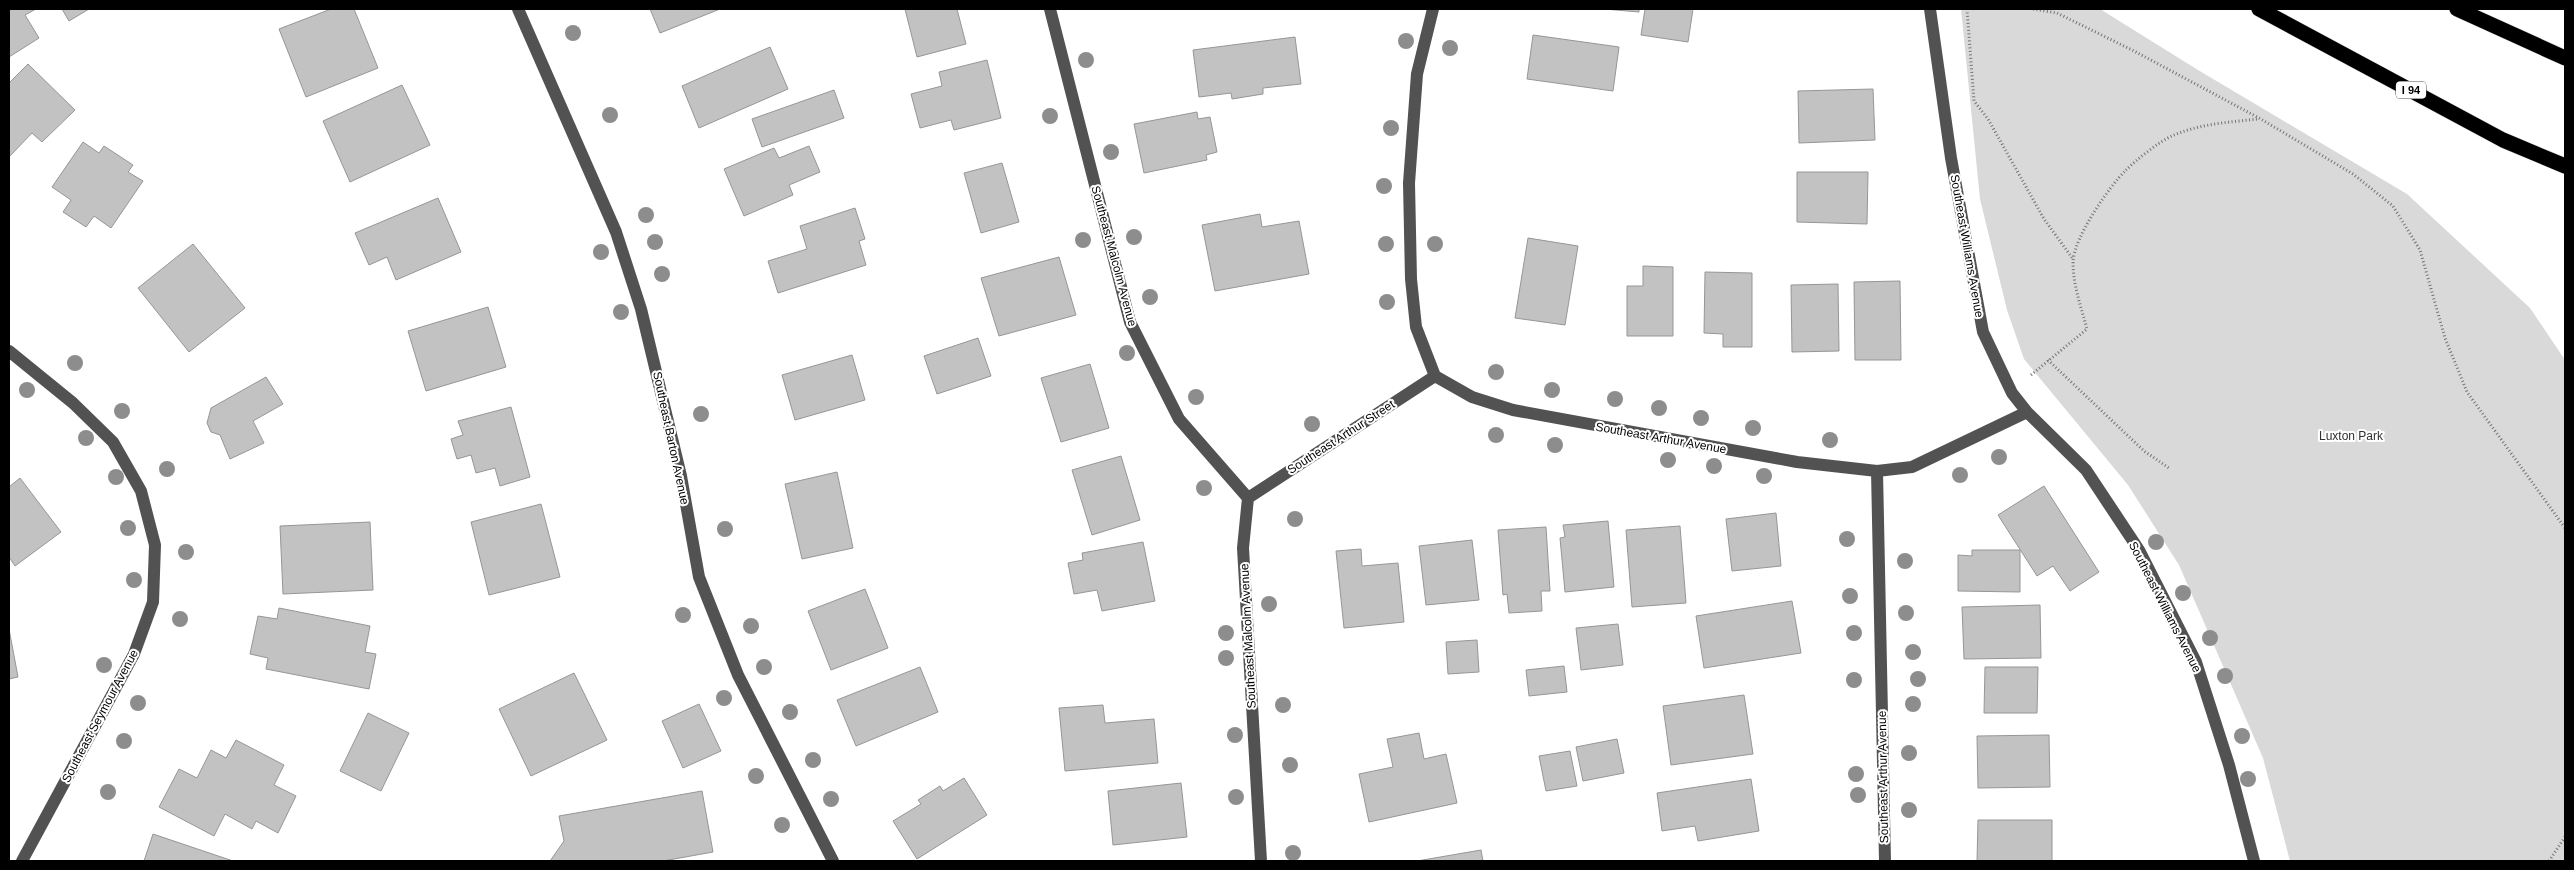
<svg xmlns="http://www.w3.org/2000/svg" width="2574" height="870" viewBox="0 0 2574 870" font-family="Arial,sans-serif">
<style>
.green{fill:#d9d9d9}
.building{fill:#c2c2c2;stroke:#969696}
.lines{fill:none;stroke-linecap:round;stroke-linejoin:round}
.highway-casing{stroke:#dbdbdb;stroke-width:16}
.path{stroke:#747474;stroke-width:3;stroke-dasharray:1 2.5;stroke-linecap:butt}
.minor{stroke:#525252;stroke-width:12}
.highway{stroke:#000;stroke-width:15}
.tree{fill:#8d8d8d}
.labels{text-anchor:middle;stroke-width:4;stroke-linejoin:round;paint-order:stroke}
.shield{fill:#fff;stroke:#4c4c4c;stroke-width:1}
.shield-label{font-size:11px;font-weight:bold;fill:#000}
.street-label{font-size:12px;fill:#000;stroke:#fff}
.park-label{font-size:12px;fill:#303030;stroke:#fff}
</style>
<rect width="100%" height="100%" fill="#fff"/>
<path class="green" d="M1961 9H2100L2198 70 2407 194 2530 308 2565 360V861H2290L2263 758 2179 565 2128 485 2024 359 2007 310 1980 199Z"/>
<path class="building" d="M9 9H36L25 15 39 38 9 57Z
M62 9H89L69 21Z
M331 9H354L378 68 306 97 279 29Z
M650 9H720L660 33Z
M905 9H957L966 44 917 57Z
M1604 9H1639V12Z
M1645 9H1693L1688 42 1641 35Z
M1533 35 1619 47 1613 91 1527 79Z
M1295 37 1301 84 1263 88V94L1232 99 1231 93 1199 97 1193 50Z
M770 47 788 89 699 128 682 86Z
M987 60 1001 118 954 130 951 120 920 128 911 94 942 86 939 72Z
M28 64 75 110 42 142 32 133 9 157V83Z
M402 85 430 145 350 182 323 121Z
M1873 89 1875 140 1799 143 1798 91Z
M834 90 844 118 762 147 752 119Z
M1197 112 1198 119 1210 117 1217 152 1206 155 1207 160 1144 173 1134 124Z
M83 142 99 153 104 146 133 165 128 172 143 181 111 228 94 216 86 227 63 212 71 200 52 187Z
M809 146 820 172 789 185 793 195 744 216 724 169 774 148 779 158Z
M1002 163 1019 222 981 233 964 173Z
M1797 172H1868L1867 224 1797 222Z
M438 198 461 252 396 280 387 257 369 265 355 233Z
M855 208 865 239 859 241 866 265 778 293 768 261 807 249 800 226Z
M1260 214 1262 227 1299 221 1309 274 1215 291 1202 225Z
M1528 238 1578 246 1565 325 1515 318Z
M193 244 245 308 189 352 138 288Z
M1059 257 1076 315 999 336 981 278Z
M1643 266 1673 267V336H1627V286H1643Z
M1705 272 1752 273V347H1723V334L1704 333Z
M1900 281 1901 360H1855L1854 282Z
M1838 284 1839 351 1792 352 1791 285Z
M488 307 506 367 426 391 408 331Z
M978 338 991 376 937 394 924 356Z
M852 355 865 400 795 420 782 375Z
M1090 364 1109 428 1061 442 1041 378Z
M266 377 283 404 253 421 264 443 230 459 220 435 211 432 207 423 211 408Z
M511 407 530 477 500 486 495 468 476 473 471 455 457 459 451 439 463 435 458 421Z
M1121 456 1140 520 1092 535 1072 470Z
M837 472 853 548 802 559 785 484Z
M20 478 61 532 15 566 9 557V487Z
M2044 486 2099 572 2070 591 2053 566 2037 576 1998 515Z
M541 504 560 577 489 595 471 522Z
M1776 513 1781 566 1732 571 1726 519Z
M1608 521 1614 587 1565 592 1560 538 1565 537 1563 525Z
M370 522 373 590 283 594 280 526Z
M1680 526 1686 603 1632 607 1626 530Z
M1546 527 1550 591H1541L1542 611 1509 613 1507 594 1503 595 1498 530Z
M1472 540 1479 600 1426 605 1419 546Z
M1143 542 1155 601 1102 611 1097 590 1074 594 1068 563 1083 560 1082 553Z
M1361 549 1362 566 1398 563 1404 622 1344 628 1336 551Z
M1972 550H2020V592L1958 591V555L1972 556Z
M865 589 888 648 831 670 808 611Z
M1792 601 1801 653 1704 668 1696 616Z
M2040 605 2041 658 1964 659 1962 607Z
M279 608 370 626 365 652 376 654 369 689 266 669 268 658 250 654 258 616 277 619Z
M1618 624 1623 665 1581 670 1576 628Z
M9 629 18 677 9 679Z
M1477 640 1479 672 1448 674 1446 642Z
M1564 666 1567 692 1529 696 1526 670Z
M920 667 938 712 856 746 837 700Z
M1985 667H2038L2037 713H1984Z
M574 673 607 740 531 776 499 709Z
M1744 695 1753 754 1671 765 1663 706Z
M699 704 721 751 683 768 662 721Z
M1103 705 1105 723 1154 719 1158 763 1065 771 1059 708Z
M368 713 409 733 381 791 340 771Z
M1419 733 1424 759 1446 754 1457 803 1369 822 1359 774 1393 767 1387 739Z
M2049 735 2050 787 1978 788 1977 736Z
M1617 739 1624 773 1583 781 1576 747Z
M236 740 284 765 274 785 296 796 278 833 256 821 252 829 225 814 214 836 159 807 179 769 197 778 211 750 226 758Z
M1570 751 1577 786 1546 791 1539 756Z
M964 778 987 815 917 859 893 821 921 804 918 800 940 786 943 791Z
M1751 779 1759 831 1698 841 1695 826 1662 831 1657 793Z
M1181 783 1187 837 1113 845 1108 791Z
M702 791 713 852 663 861H550L564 841 559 816Z
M1978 820H2052V861H1977Z
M153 834 233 861H144Z
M1481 850 1483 861H1417Z"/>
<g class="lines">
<defs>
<path id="highway" d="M2259 9 2503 140 2565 166
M2457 9 2565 58"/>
</defs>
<use href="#highway" class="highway-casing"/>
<path class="path" d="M1967 9 1974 101 1988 119 2044 219 2073 259
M2033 9 2057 13 2134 51 2259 118 2353 174 2393 206 2420 250 2445 338 2467 392 2565 528
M2048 360 2144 451 2169 468
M2031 375 2087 329C2081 307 2073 285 2073 262 2074 237 2109 187 2126 170 2136 160 2160 141 2172 136 2198 124 2230 122 2258 119
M2549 861 2565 837"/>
<path class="minor" d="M518 9 616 232 641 309 681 476 699 577 738 675 833 861
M1050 9 1130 322 1179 419 1248 498 1243 548 1261 861
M1433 9 1417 74 1409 183 1411 279 1416 327 1435 376 1472 397 1513 410 1797 462 1877 471 1912 467 2027 412
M1930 9 1951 158 1983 332 2012 393 2027 412 2086 470 2139 550 2196 662 2229 765 2254 861
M9 351 73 403 113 442 141 491 155 545 153 602 134 654 22 861
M1877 471 1885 861
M1248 498 1435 376"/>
<use href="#highway" class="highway"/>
</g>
<g class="tree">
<circle cx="573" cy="33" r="8"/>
<circle cx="1406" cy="41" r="8"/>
<circle cx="1450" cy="48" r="8"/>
<circle cx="1086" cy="60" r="8"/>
<circle cx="610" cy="115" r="8"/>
<circle cx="1050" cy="116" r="8"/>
<circle cx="1391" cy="128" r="8"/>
<circle cx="1111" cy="152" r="8"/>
<circle cx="1384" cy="186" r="8"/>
<circle cx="646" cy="215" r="8"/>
<circle cx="1134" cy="237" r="8"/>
<circle cx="1083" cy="240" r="8"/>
<circle cx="655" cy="242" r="8"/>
<circle cx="1386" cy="244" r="8"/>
<circle cx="1435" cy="244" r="8"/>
<circle cx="601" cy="252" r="8"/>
<circle cx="662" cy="274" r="8"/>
<circle cx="1150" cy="297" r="8"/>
<circle cx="1387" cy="302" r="8"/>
<circle cx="621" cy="312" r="8"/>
<circle cx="1127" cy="353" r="8"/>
<circle cx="75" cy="363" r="8"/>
<circle cx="1496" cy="372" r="8"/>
<circle cx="27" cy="390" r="8"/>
<circle cx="1552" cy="390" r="8"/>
<circle cx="1196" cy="397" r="8"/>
<circle cx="1615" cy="399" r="8"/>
<circle cx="1659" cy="408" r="8"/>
<circle cx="122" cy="411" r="8"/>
<circle cx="701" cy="414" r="8"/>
<circle cx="1701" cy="418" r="8"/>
<circle cx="1312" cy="424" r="8"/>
<circle cx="1753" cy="428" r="8"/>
<circle cx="1496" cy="435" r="8"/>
<circle cx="86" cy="438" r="8"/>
<circle cx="1830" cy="440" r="8"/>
<circle cx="1555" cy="445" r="8"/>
<circle cx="1999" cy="457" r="8"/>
<circle cx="1668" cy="460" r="8"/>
<circle cx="1714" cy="466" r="8"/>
<circle cx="167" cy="469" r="8"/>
<circle cx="1960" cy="475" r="8"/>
<circle cx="1764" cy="476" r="8"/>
<circle cx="116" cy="477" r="8"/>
<circle cx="1204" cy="488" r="8"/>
<circle cx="1295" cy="519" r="8"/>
<circle cx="128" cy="528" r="8"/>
<circle cx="725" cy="529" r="8"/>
<circle cx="1847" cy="539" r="8"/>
<circle cx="2156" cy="542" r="8"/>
<circle cx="186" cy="552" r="8"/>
<circle cx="1905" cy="561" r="8"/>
<circle cx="134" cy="580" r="8"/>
<circle cx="2183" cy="593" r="8"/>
<circle cx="1850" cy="596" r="8"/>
<circle cx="1269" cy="604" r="8"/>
<circle cx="1906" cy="613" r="8"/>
<circle cx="683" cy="615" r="8"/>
<circle cx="180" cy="619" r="8"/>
<circle cx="751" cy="626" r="8"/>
<circle cx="1226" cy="633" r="8"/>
<circle cx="1854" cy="633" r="8"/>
<circle cx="2210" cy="638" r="8"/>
<circle cx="1913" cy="652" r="8"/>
<circle cx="1226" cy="658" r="8"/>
<circle cx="104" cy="665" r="8"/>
<circle cx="764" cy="667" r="8"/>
<circle cx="2225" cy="676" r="8"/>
<circle cx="1918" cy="679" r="8"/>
<circle cx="1854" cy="680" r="8"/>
<circle cx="724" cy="698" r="8"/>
<circle cx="138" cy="703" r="8"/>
<circle cx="1913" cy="704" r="8"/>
<circle cx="1283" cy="705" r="8"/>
<circle cx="790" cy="712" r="8"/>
<circle cx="1235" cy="735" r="8"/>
<circle cx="2242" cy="736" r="8"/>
<circle cx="124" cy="741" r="8"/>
<circle cx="1909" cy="753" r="8"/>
<circle cx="813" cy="760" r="8"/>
<circle cx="1290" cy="765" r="8"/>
<circle cx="1856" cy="774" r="8"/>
<circle cx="756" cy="776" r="8"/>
<circle cx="2248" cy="779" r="8"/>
<circle cx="108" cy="792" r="8"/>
<circle cx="1858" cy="795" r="8"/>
<circle cx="1236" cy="797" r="8"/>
<circle cx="831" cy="799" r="8"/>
<circle cx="1909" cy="810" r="8"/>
<circle cx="782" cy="825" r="8"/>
<circle cx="1293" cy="853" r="8"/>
</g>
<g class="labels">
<rect class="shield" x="2396" y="81.5" width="30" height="17" rx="4"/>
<g class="shield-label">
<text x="2411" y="94">I 94</text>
</g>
<g class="street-label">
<text transform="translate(1967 246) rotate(80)" y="4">Southeast Williams Avenue</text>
<text transform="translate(1114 256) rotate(75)" y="4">Southeast Malcolm Avenue</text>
<text transform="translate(1341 437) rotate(-33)" y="4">Southeast Arthur Street</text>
<text transform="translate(671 438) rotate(78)" y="4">Southeast Barton Avenue</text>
<text transform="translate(1661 438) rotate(10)" y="4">Southeast Arthur Avenue</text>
<text transform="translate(2165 607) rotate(63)" y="4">Southeast Williams Avenue</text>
<text transform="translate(1248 636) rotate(-93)" y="4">Southeast Malcolm Avenue</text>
<text transform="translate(100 716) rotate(-62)" y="4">Southeast Seymour Avenue</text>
<text transform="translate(1883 777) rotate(-91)" y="4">Southeast Arthur Avenue</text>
</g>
<g class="park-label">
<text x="2351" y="440">Luxton Park</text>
</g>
</g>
<rect width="2574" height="870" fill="none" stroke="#000000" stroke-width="20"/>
</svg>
